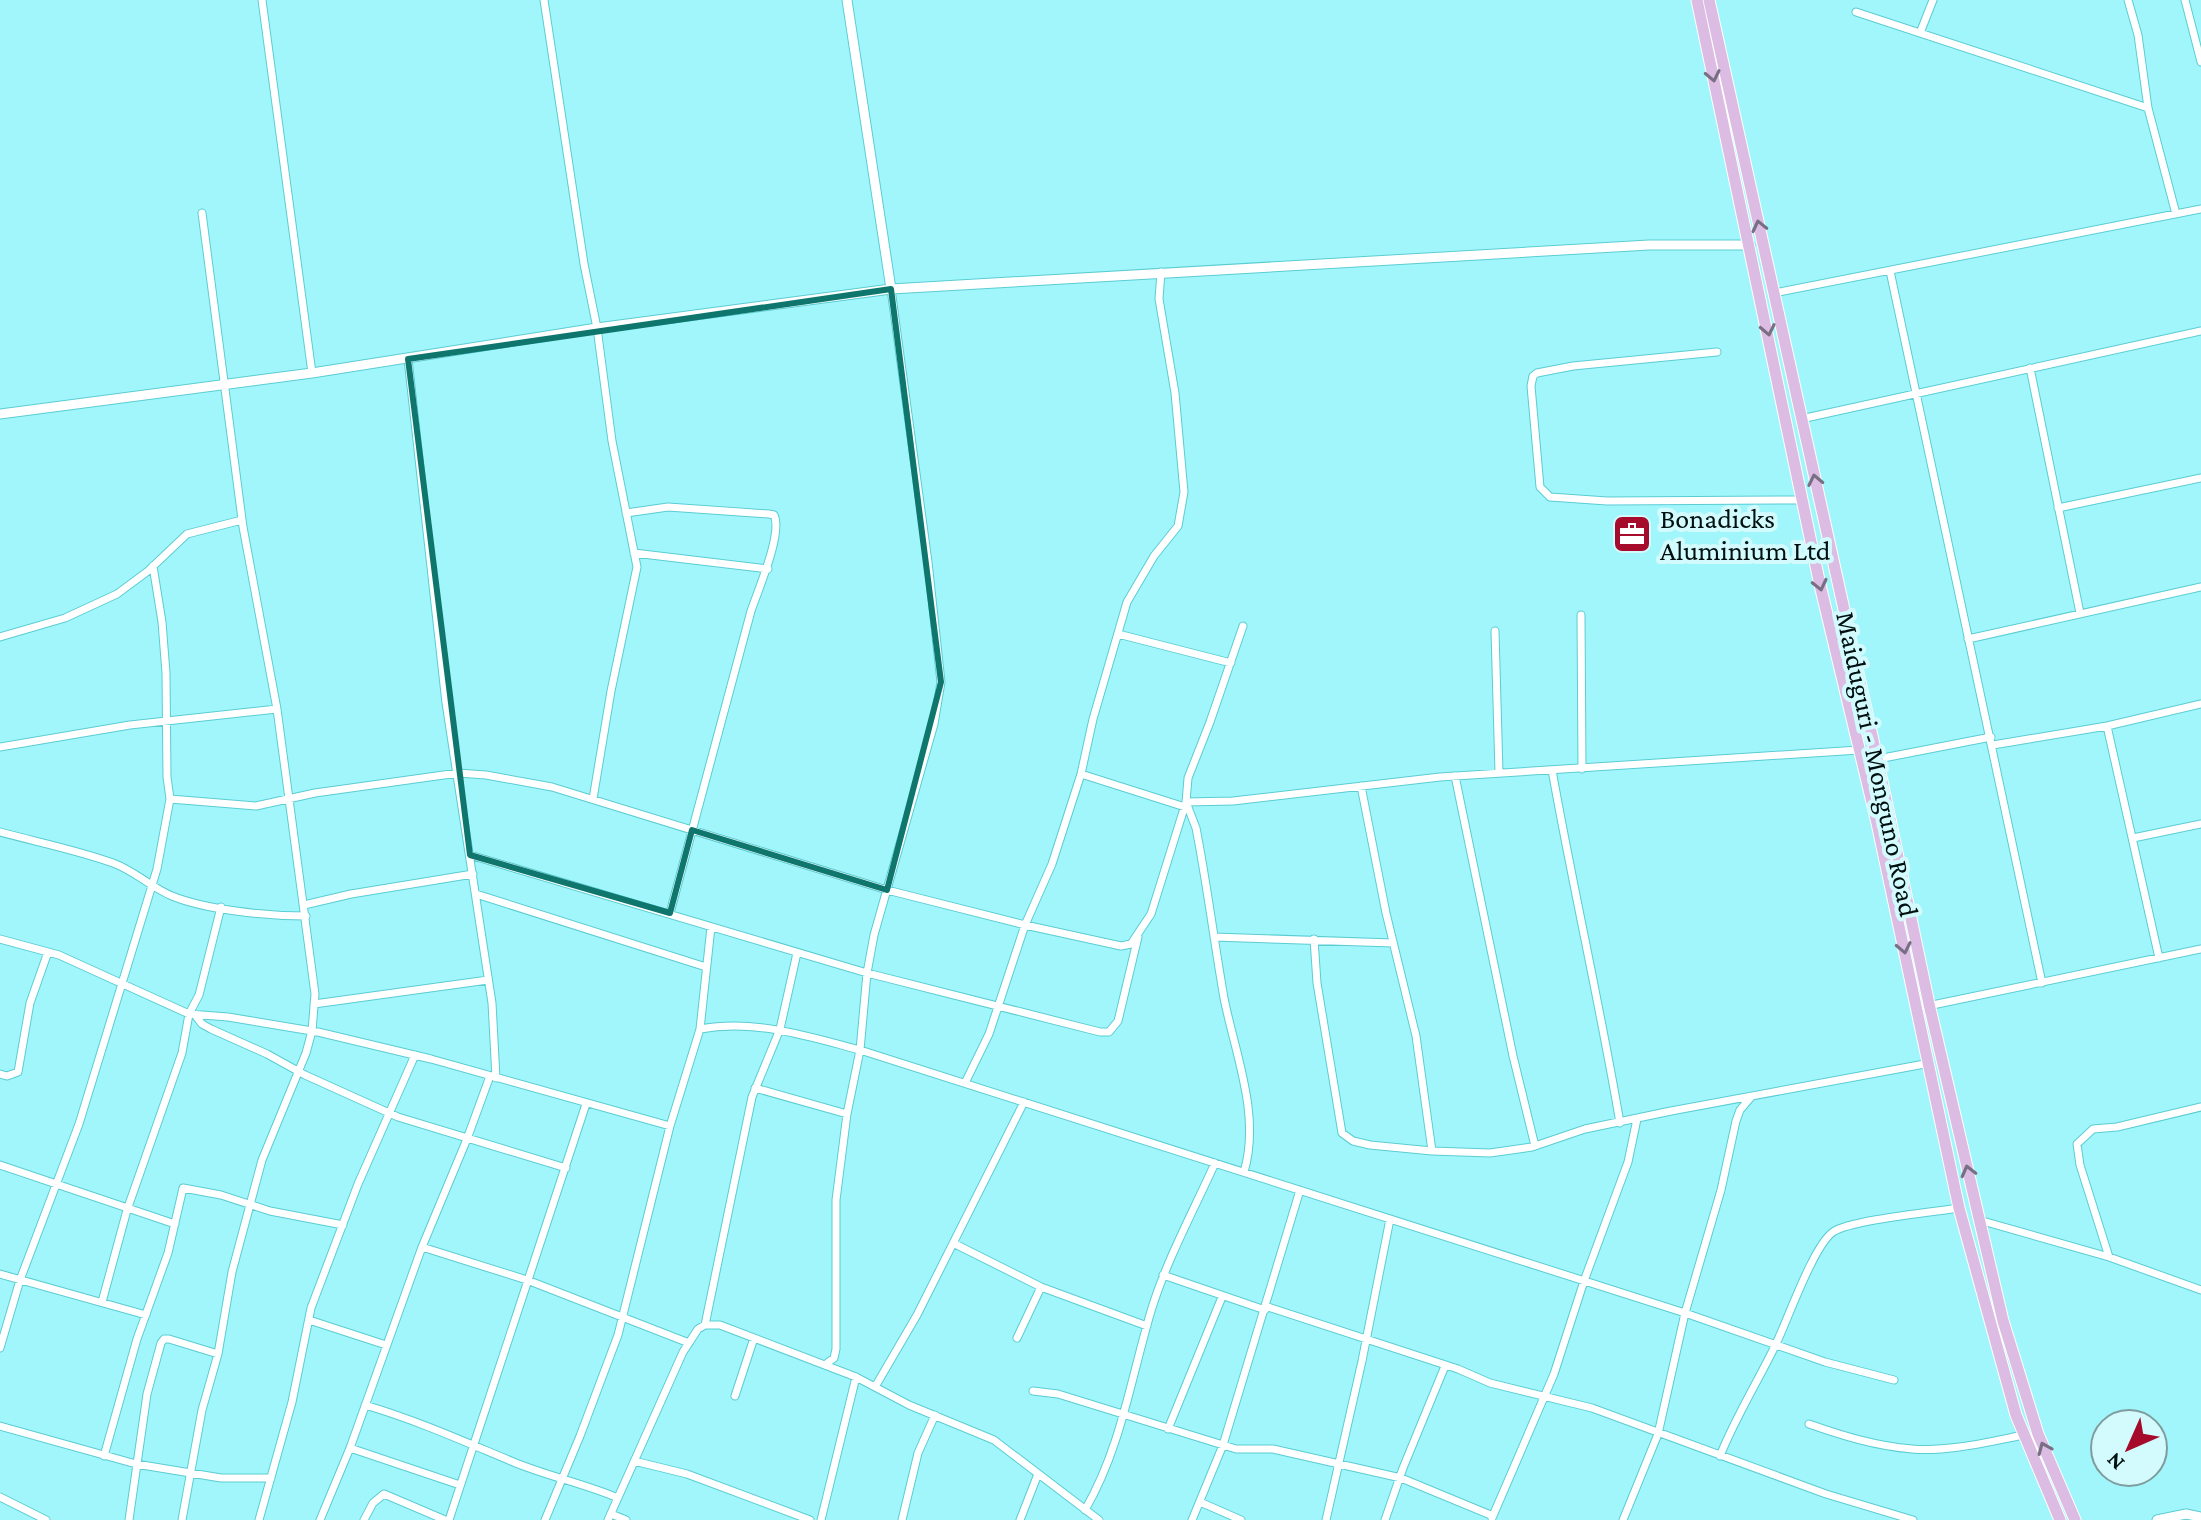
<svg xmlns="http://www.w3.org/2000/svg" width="2201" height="1520" viewBox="0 0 2201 1520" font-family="'Crimson Pro',serif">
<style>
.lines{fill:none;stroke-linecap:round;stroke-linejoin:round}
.minor-casing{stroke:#5acdd3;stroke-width:9}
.tertiary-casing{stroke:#5acdd3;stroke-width:11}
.primary-casing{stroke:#fff;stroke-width:13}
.minor{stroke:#fff;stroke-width:7}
.tertiary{stroke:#fff;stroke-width:9}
.primary{stroke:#dcbce3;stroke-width:11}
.oneway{stroke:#796f84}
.marked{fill:none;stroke:#0f766e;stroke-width:6;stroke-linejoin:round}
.labels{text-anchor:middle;stroke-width:8;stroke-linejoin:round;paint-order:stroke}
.poi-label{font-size:28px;fill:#001011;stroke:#d3fbfd;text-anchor:start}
.street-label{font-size:28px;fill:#001011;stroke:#d3fbfd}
</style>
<rect width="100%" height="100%" fill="#a1f6fb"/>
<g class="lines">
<defs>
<path id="minor" d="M262 0 312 373
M544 0 584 264 597 328 612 441 637 567 611 691 593 799
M2128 0 2138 35 2148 108 2176 214
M2185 0 2201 62
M1856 12 2148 108
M1920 33 1933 0
M1890 271 2042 983
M1774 293 2201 209
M1717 352 1573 366 1537 373 1533 376 1531 386 1540 487 1550 497 1607 501 1802 500
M408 359 446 703 492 1003 496 1078
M2030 368 2080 613
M1801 419 2201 331
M2058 508 2201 478
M626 513 668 507 769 514 774 515C783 533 758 590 751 611L670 913
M634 553 768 569
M1581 615 1582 769
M1495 631 1499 773
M1118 634 1231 663
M0 637 65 618 117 594 148 571 187 534 242 520
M1968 639 2201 587
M2107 726 2159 958
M1993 745 2107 726 2201 704
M0 747 130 725 277 709
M1878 759 1991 737
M1552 770C1573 888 1600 1005 1620 1123
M1081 774 1185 807
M1455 776 1513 1056 1535 1146
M1361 786 1386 913 1416 1036 1432 1151
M170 799 256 806 315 793 458 773 486 775 552 787 887 890 1025 925 1121 946 1131 944 1151 914 1186 802 1188 778 1210 722 1243 626
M1186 802 1233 801 1440 777 1859 750
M1186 802 1196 828C1207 884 1214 941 1224 998 1235 1054 1261 1115 1244 1172
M0 832C37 842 77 850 113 863 135 871 152 888 172 896 206 910 268 916 306 916
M2133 838 2201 824
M470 855 867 973 1100 1032H1109L1118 1021 1138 937
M476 894 706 967
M304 905 351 894 473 874
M1214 937 1393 943
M0 939 59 955 189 1014 228 1017 318 1032 431 1059 670 1126
M1314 939 1317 983 1342 1133 1353 1141 1370 1145 1432 1151 1490 1153 1532 1147 1585 1129 1671 1111 1930 1063
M314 1004 488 980
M1918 1008 2201 949
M195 1015 202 1024 211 1029 267 1054 305 1075 398 1117 566 1168
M700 1029C755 1019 807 1036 860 1050L1685 1313 1825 1362 1894 1380
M0 1074 7 1076 18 1072 30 1003 48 952
M965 1083 989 1034 1025 925 1052 864 1081 774 1093 719 1127 602 1154 556 1178 526 1184 492 1175 393 1159 299 1161 272
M755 1088 847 1114
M0 1165 175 1224
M1979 1220 2109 1257 2201 1290
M953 1243 1041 1287 1147 1326
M422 1247 527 1280 689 1343
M2109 1257 2080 1165 2077 1144 2093 1129 2117 1127 2201 1107
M0 1274 146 1315
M1163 1275 1265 1310
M102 1302 127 1210 182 1053 189 1014 199 995 221 907
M1265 1306 1458 1369 1490 1383 1592 1408 1826 1494 1913 1520
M309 1320 386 1345
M705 1325H720L856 1377 909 1405 994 1440 1099 1520
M1017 1338 1041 1287
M0 1348 20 1280 79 1124 157 869 170 799 167 777 166 673 162 622 153 566
M826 1364 834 1358 836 1349V1200L847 1114 860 1050 867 973 874 935 934 724 941 682 928 562 891 289
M875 1387 917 1315 1024 1102
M1033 1391 1058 1394 1236 1449H1273L1401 1478 1493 1516
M735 1396 754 1338
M365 1405C416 1420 463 1441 511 1461 546 1476 583 1483 618 1498
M1809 1424C1843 1436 1876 1446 1912 1449 1948 1452 1988 1442 2024 1435
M0 1426 136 1464 221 1478H271
M1168 1429 1222 1297
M350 1448 460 1485
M104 1456 137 1339 168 1253 183 1188 221 1195 270 1211 343 1225
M1720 1456C1735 1418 1757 1383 1775 1346 1787 1322 1813 1246 1833 1232 1850 1220 1934 1212 1959 1208
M634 1461 687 1474 810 1520
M0 1497 46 1520
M1200 1502 1241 1520
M1085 1510C1121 1448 1131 1378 1151 1311 1167 1259 1193 1212 1215 1163
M611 1514 626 1520
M1492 1518 1554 1374 1584 1281 1628 1162 1637 1119
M129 1520 147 1394 161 1343 164 1339H169L218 1354
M182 1520 202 1410 218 1354 232 1272 262 1160 306 1053 312 1031 315 994 277 709 243 527 202 213
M259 1520 292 1402 311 1308 358 1184 415 1055
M320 1520 350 1448 422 1247 467 1139 490 1076
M364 1520 373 1503 384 1494 445 1520
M449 1520 586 1104
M545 1520 580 1436 618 1335 670 1126 700 1029 711 927
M608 1520 683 1352 698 1329 705 1325 752 1097 780 1029 797 953
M821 1520 856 1377
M902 1520 918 1453 935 1415
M1020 1520 1038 1474
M1192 1520 1223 1445 1300 1190
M1326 1520 1362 1361 1390 1219
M1385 1520 1403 1468 1445 1366
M1623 1520 1658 1434 1685 1313 1721 1190 1736 1121 1740 1110 1751 1097"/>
<path id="tertiary" d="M847 0 891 289
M0 414 312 373 597 328 891 289 1649 245H1750
M2157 1520 2186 1514 2201 1517"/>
<path id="primary" d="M1697 0 1820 585 1877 823 1959 1208 2016 1415 2060 1520
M1709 0 1880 772 1929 1004 2003 1321 2038 1434 2075 1520"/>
</defs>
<use href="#minor" class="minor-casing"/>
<use href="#tertiary" class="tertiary-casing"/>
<use href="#primary" class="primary-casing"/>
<use href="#minor" class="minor"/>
<use href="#tertiary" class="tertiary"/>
<use href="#primary" class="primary"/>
</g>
<defs><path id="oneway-chevron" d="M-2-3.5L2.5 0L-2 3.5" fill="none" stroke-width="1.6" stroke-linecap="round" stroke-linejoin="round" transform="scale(2)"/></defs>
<g class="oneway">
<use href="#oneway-chevron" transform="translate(1713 76) rotate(78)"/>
<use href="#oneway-chevron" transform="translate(1759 226) rotate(-103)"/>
<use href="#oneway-chevron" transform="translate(1768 330) rotate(78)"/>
<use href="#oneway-chevron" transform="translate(1815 480) rotate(-102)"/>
<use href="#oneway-chevron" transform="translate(1820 585) rotate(77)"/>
<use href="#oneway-chevron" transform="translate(1904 948) rotate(78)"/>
<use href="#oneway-chevron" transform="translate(1968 1171) rotate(-104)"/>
<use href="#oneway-chevron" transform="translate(2044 1448) rotate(-113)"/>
</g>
<path class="marked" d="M891 289 941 682 887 890 692 830 670 913 470 855 408 359Z"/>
<defs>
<symbol id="office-square" viewBox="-11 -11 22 22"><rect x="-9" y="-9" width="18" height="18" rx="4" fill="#a60b2b" stroke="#d3fbfd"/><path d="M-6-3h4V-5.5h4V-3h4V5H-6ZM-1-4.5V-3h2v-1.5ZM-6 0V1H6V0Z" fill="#fff"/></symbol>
</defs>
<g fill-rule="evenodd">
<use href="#office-square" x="1610" y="512" width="44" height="44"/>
</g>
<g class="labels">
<g class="poi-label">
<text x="1660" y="528">Bonadicks<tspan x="1660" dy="32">Aluminium Ltd</tspan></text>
</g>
<g class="street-label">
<text transform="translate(1878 764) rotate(78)" y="10">Maiduguri - Monguno Road</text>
</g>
</g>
<g transform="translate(2129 1448) rotate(225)"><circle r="38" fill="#d3fbfd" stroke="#7f9d9f" stroke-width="2"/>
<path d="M0-6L14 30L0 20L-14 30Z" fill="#a60b2b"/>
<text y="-12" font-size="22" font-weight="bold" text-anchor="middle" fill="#001011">N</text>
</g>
</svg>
